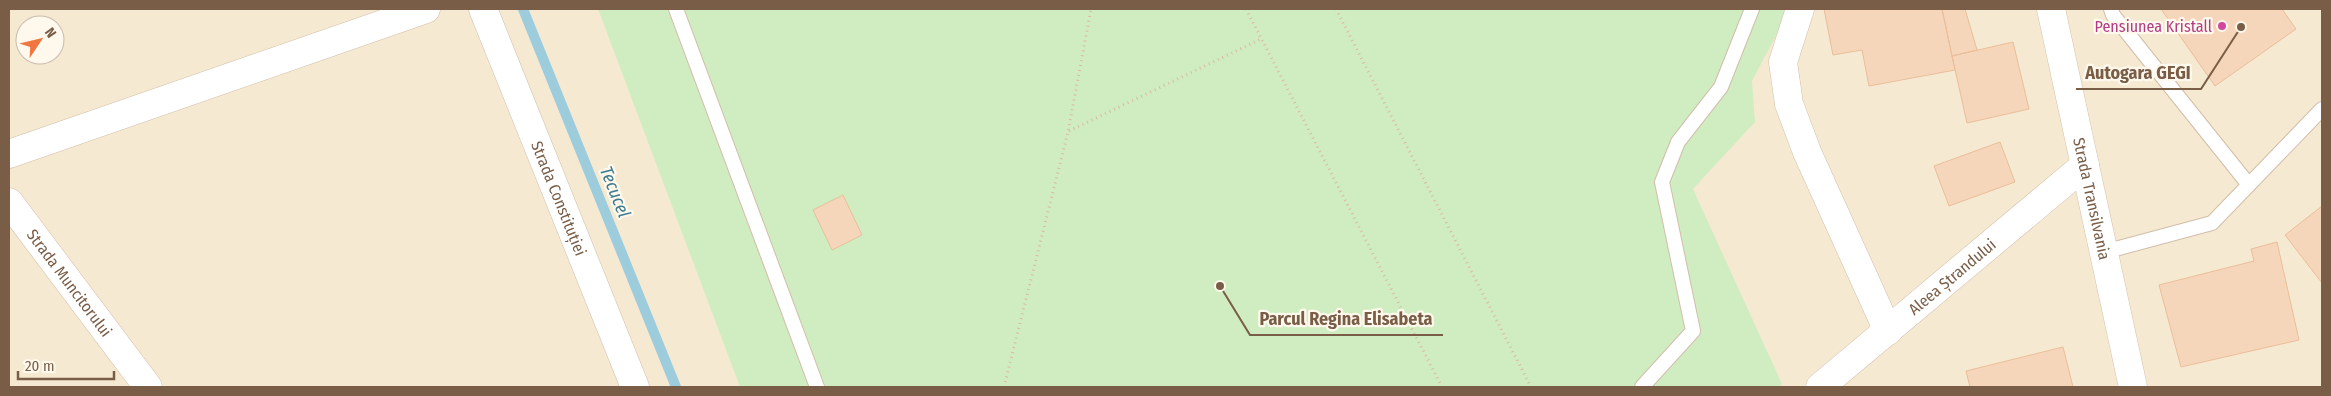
<svg xmlns="http://www.w3.org/2000/svg" width="2331" height="396" viewBox="0 0 2331 396" font-family="'Fira Sans Condensed',sans-serif">
<style>
.residential{fill:#f6e9d2;fill-rule:evenodd}
.green{fill:#d0edc2}
.lines{fill:none;stroke-linecap:round;stroke-linejoin:round}
.stream{stroke:#9dcddc;stroke-width:10}
.building{fill:#f6d6ba;stroke:#eabe99}
.service-casing{stroke:#d1bea9;stroke-width:16}
.minor-casing{stroke:#d1bea9;stroke-width:29}
.secondary-casing{stroke:#d6c1a9;stroke-width:29}
.path{stroke:#dbba9d;stroke-width:3;stroke-dasharray:1 4;stroke-linecap:butt}
.service{stroke:#fff;stroke-width:14}
.minor{stroke:#fff;stroke-width:28}
.secondary{stroke:#fff;stroke-width:28}
.hotel-dot{fill:#d1479c;stroke:#fff9ed;stroke-width:2}
.labels{text-anchor:middle;stroke-width:4.5;stroke-linejoin:round;paint-order:stroke}
.hotel-label{font-size:16px;fill:#b23c85;stroke:#fff9ed;text-anchor:end}
.street-label{font-size:16px;fill:#795d47;stroke:#fff9ed}
.water-label{font-size:18px;font-style:italic;fill:#3f7b8f;stroke:#fff9ed}
.leader{fill:none;stroke:#795d47;stroke-width:2}
.callout-dot{fill:#795d47;stroke:#fff9ed;stroke-width:2}
.callout-label{font-size:18px;text-anchor:middle;font-weight:bold;fill:#795d47;stroke:#fff9ed;stroke-width:4.5;stroke-linejoin:round;paint-order:stroke}
</style>
<rect width="100%" height="100%" fill="#fef6e5"/>
<path class="residential" d="M9 9H2322V387H9ZM25 25H55V55H25Z"/>
<path class="green" d="M598 9H1790L1752 81 1755 122 1693 189 1782 384 1778 387H740Z"/>
<g class="lines">
<path class="stream" d="M523 9 676 387"/>
</g>
<path class="building" d="M1824 9H1942L1955 70 1869 86 1862 50 1833 55Z
M1942 9H1965L1977 50 1952 56Z
M2161 9H2282L2296 29 2215 86Z
M2013 42 2029 109 1967 123 1952 56Z
M2000 142 2015 182 1949 206 1934 166Z
M843 195 862 235 832 250 813 210Z
M2322 206V283L2285 235Z
M2277 242 2299 340 2181 367 2159 285 2254 261 2251 249Z
M2063 347 2073 387H1970L1966 371Z"/>
<g class="lines">
<defs>
<path id="service" d="M676 9 817 387
M2111 9 2113 15 2249 185
M2104 252 2212 223 2322 109
M1642 387 1693 331 1662 182 1678 142 1721 87 1752 9"/>
<g id="minor">
<path id="s1" d="M483 9 635 387"/>
<path d="M1800 9 1783 62 1789 104 1807 152 1888 331"/>
<path d="M9 154 426 9"/>
<path id="s2" d="M9 202 148 387"/>
<path id="s3" d="M1820 387 2085 165"/>
</g>
<g id="secondary">
<path id="s4" d="M2051 9 2133 387"/>
</g>
</defs>
<use href="#service" class="service-casing"/>
<use href="#minor" class="minor-casing"/>
<use href="#secondary" class="secondary-casing"/>
<path class="path" d="M1246 9 1442 387
M1336 9 1531 387
M1069 131 1261 39
M1004 387 1068 132 1091 9"/>
<use href="#service" class="service"/>
<use href="#minor" class="minor"/>
<use href="#secondary" class="secondary"/>
</g>
<circle class="hotel-dot" cx="2222" cy="26" r="5"/>
<g class="labels">
<g class="hotel-label">
<text x="2212" y="32">Pensiunea Kristall</text>
</g>
<g class="street-label">
<text dy="6" stroke="none"><textPath href="#s1" startOffset="204">Strada Constituției</textPath></text>
<text dy="6" stroke="none"><textPath href="#s4" startOffset="194">Strada Transilvania</textPath></text>
<text dy="6" stroke="none"><textPath href="#s3" startOffset="172">Aleea Ștrandului</textPath></text>
<text dy="6" stroke="none"><textPath href="#s2" startOffset="101">Strada Muncitorului</textPath></text>
</g>
<g class="water-label">
<text transform="translate(615 192) rotate(68)" y="6">Tecucel</text>
</g>
</g>
<path class="leader" d="M2241 27L2201 89H2076M1220 286L1250 335H1443"/>
<g class="callout-dot">
<circle cx="2241" cy="27" r="5"/>
<circle cx="1220" cy="286" r="5"/>
</g>
<g class="callout-label">
<text x="2138" y="79">Autogara GEGI</text>
<text x="1346" y="325">Parcul Regina Elisabeta</text>
</g>
<rect width="2331" height="396" fill="none" stroke="#795d47" stroke-width="20"/>
<g transform="translate(40 40) rotate(55)"><circle r="24" fill="#fff9ed" stroke="#c9bbab"/>
<path d="M0-4L9 19L0 12L-9 19Z" fill="#f17640"/>
<text y="-8" font-size="14" font-weight="bold" text-anchor="middle" fill="#795d47">N</text>
</g>
<path d="M18 371v8h96v-8" fill="none" stroke="#795d47" stroke-width="2.5"/>
<text x="25" y="371" font-size="15" fill="#795d47" stroke="#fff9ed" stroke-width="4" paint-order="stroke">20 m</text>
</svg>
